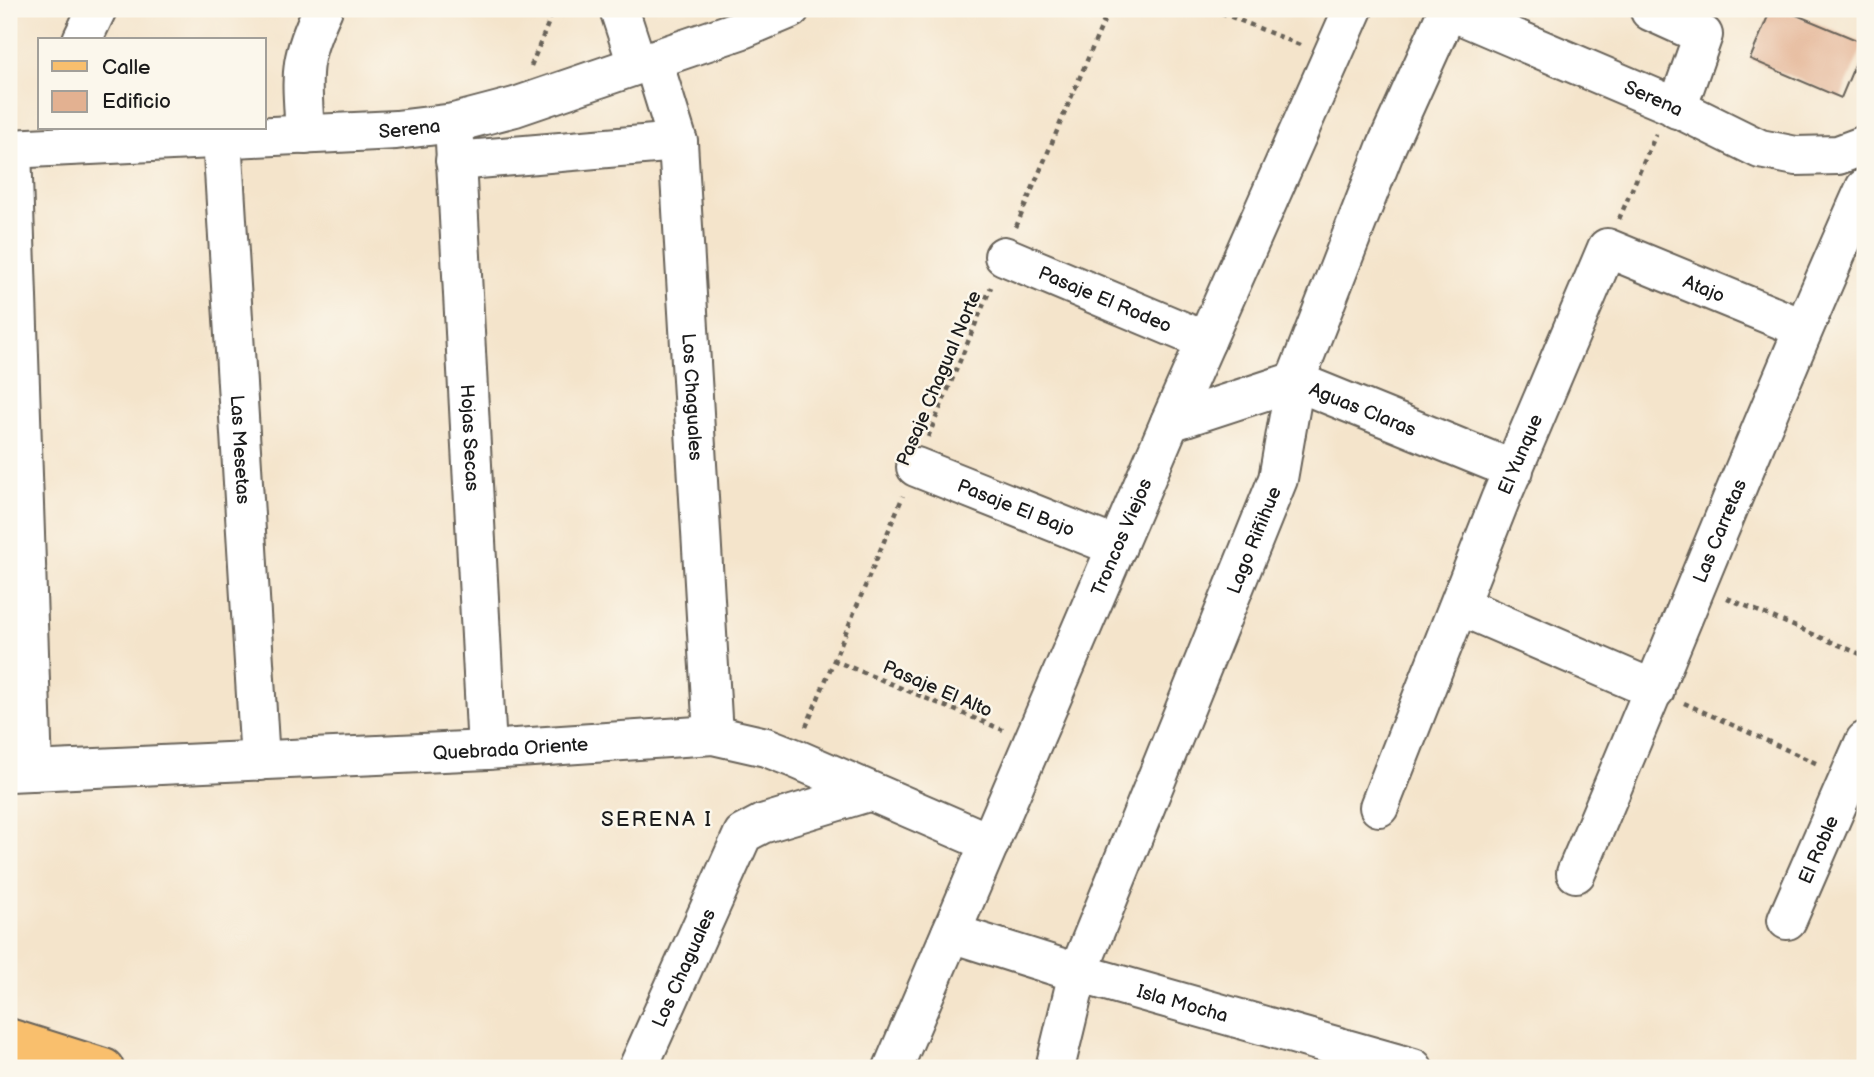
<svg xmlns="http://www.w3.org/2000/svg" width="1874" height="1077" viewBox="0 0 1874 1077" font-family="'Balsamiq Sans',sans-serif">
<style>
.building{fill:#e3b191}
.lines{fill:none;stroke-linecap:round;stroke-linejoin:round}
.minor-casing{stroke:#686259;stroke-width:42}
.major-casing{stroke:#686259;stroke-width:42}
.path{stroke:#686259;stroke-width:4.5;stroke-dasharray:5 5;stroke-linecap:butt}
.minor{stroke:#fff;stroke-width:38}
.major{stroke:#f9bf6d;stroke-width:38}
.labels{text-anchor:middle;stroke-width:5;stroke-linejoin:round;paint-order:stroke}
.street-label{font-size:19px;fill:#1c1c1c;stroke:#fbf7ec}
.neighbourhood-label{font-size:21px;letter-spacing:2px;fill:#1c1c1c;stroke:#fbf7ec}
</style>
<rect width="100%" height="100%" fill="#fbf7ec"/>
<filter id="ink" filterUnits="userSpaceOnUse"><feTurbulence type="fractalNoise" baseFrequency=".0143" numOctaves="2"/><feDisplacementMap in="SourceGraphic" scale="14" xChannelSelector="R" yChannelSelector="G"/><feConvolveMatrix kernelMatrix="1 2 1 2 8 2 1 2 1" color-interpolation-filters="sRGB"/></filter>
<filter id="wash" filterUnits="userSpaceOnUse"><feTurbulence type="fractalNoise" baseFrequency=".00686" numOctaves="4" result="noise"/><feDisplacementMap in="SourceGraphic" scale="28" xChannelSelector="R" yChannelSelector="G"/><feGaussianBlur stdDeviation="1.57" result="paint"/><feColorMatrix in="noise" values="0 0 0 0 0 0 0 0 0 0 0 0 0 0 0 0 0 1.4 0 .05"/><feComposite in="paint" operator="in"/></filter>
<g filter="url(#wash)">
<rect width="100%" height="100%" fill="#f4e4cb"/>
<g id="blocks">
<path class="building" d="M1771 9H1782L1864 43 1841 98 1750 59Z"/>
</g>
</g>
<g filter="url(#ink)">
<use href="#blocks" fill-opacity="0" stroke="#686259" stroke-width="2"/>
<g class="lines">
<defs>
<g id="minor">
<path d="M619 9 637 64"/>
<path id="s1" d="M1446 9 1669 104 1760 149 1796 156 1838 155 1865 145"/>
<path d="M1650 11 1703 35 1677 109"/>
<path d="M82 40 97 9"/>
<path id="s2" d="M653 61 678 142 713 735"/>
<path id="s3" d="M454 123 487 750"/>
<path d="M305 135C302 76 297 64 323 9"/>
<path id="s4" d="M222 138 260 761"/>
<path id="s5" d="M9 149 396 130 454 123 515 107 740 30 790 9"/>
<path d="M12 149 33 771"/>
<path d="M455 161 678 142"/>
<path id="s6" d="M1004 256 1206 341"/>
<path id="s7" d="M1170 422 1295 381 1514 470"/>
<path id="s8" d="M916 467 1117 547"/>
<path d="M1460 606 1655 690"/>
<path id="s9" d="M9 772 487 750 713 735 766 747 794 758 990 843"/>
<path id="s10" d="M1379 807 1500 500 1607 248 1802 328"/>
<path id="s11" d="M1576 873C1674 645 1764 414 1865 188"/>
<path id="s12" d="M1787 920 1865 741"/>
<path id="s13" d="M951 933 1078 973 1413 1068"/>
<path id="s14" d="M638 1068 743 834 762 824 868 792"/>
<path id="s15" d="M893 1068 1170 422 1353 9"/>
<path id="s16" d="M1055 1068 1078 973 1278 479 1295 381 1387 145 1448 10"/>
</g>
<path id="major" d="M9 1038 104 1068"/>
</defs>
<use href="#minor" class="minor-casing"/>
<use href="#major" class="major-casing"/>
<path class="path" d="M1212 9 1300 45
M531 66 554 9
M1619 219 1656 134
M1016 227 1109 9
M928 437 991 287
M1727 598 1865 656
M833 660 1003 730
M1684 703 1820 765
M806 727 903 496"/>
<use href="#minor" class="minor"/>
<use href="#major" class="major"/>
</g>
</g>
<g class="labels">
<g class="street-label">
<text dy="7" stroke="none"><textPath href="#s1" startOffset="226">Serena</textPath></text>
<text dy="7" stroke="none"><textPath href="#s5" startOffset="401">Serena</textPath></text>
<text dy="7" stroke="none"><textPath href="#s10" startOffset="709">Atajo</textPath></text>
<text dy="7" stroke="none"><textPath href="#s6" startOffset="110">Pasaje El Rodeo</textPath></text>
<text transform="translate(938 378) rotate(-67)" y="7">Pasaje Chagual Norte</text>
<text dy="7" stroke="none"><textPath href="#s2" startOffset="340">Los Chaguales</textPath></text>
<text dy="7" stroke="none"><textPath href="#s7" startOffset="205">Aguas Claras</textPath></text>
<text dy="7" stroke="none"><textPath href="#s3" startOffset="315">Hojas Secas</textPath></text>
<text dy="7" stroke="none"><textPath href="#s4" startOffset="312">Las Mesetas</textPath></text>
<text dy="7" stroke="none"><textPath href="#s10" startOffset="380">El Yunque</textPath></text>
<text dy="7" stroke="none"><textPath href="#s8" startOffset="108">Pasaje El Bajo</textPath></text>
<text dy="7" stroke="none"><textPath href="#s11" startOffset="371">Las Carretas</textPath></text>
<text dy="7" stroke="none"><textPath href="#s15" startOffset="578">Troncos Viejos</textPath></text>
<text dy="7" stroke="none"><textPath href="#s16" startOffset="565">Lago Riñihue</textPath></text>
<text transform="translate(938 688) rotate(23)" y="7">Pasaje El Alto</text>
<text dy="7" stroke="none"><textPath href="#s9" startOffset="502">Quebrada Oriente</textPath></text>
<text dy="7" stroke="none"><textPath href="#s12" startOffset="77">El Roble</textPath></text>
<text dy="7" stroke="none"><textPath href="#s14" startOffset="110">Los Chaguales</textPath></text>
<text dy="7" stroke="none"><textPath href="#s13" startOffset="242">Isla Mocha</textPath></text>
</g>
<g class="neighbourhood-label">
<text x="657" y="826">SERENA I</text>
</g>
</g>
<rect width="1874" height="1077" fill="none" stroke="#fbf7ec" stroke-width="35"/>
<rect x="38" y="38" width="228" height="91" fill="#fbf7ec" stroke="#a29f99" stroke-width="2"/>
<rect x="52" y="61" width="35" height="10" fill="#f9bf6d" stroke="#a29f99" stroke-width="2"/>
<text x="102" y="74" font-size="21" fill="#1c1c1c">Calle</text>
<rect x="52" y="91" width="35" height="21" fill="#e3b191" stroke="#a29f99" stroke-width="2"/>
<text x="102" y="108" font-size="21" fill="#1c1c1c">Edificio</text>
</svg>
